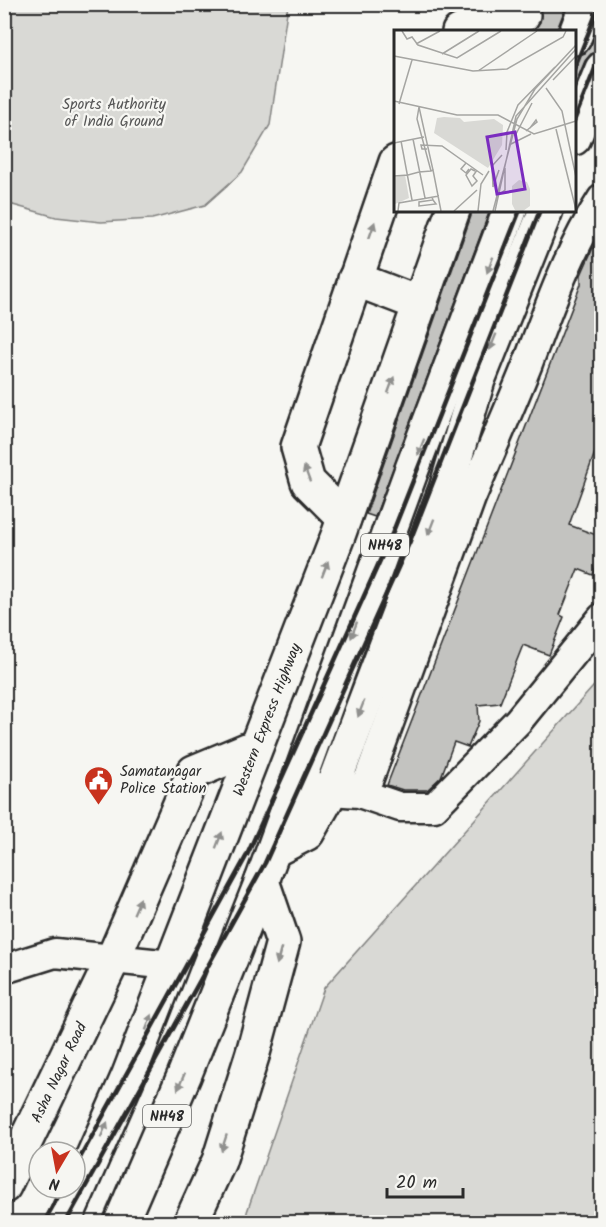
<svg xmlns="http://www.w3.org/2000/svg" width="606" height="1227" viewBox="0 0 606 1227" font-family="Kalam,sans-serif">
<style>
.green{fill:#d9d9d5;stroke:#828280;stroke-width:1.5}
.building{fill:#c3c3c0;stroke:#2b2b2b;stroke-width:1.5}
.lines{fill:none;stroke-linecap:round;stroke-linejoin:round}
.minor-casing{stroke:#2b2b2b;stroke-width:33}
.tertiary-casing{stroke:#2b2b2b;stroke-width:38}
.secondary-casing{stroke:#2b2b2b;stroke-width:38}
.trunk-casing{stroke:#2b2b2b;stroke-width:38}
.minor{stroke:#f6f6f2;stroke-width:28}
.tertiary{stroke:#f6f6f2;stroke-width:33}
.secondary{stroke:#f6f6f2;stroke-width:33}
.trunk{stroke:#f6f6f2;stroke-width:33}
.rail{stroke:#2b2b2b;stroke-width:4.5}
.oneway{fill:#90908e}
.labels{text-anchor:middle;stroke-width:4.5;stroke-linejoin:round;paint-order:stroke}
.shield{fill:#f6f6f2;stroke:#686867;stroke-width:1.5}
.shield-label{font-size:14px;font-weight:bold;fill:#2b2b2b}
.park-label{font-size:15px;fill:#565656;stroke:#f6f6f2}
.street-label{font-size:15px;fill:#2b2b2b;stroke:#f6f6f2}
.poi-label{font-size:15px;fill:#2b2b2b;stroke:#f6f6f2;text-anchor:start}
.inset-road{fill:none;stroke:#a5a5a2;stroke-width:1.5}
.view{fill:#7b2cbf;fill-opacity:0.15;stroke:#7b2cbf;stroke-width:3}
.inset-edge{fill:none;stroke:#2b2b2b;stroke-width:3}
</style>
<rect width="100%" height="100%" fill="#f6f6f2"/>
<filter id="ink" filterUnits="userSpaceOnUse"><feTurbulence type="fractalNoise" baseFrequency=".0167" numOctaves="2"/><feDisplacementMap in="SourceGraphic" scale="12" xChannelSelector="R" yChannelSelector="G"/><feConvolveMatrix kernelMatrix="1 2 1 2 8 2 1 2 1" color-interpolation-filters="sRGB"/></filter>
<g filter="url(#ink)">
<path class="green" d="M4 5H288L270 125 242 172 205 205 152 219 101 222 56 217 13 205 4 199Z
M601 678V1222H246L247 1212 324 988Z"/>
<path class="building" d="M540 4H567L556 32H531L540 22Z
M602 19V51L591 54 585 61 574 87V56L585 53 591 45Z
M471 210H490L375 517 366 514 471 216Z
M593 248H602V433L569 525 602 537V553L593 575 578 569 560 615 564 617 549 655 523 645 500 703 478 705 479 721 468 747 454 742 441 777 427 790H403L387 785 581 284V275Z"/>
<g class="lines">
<defs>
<path id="minor" d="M471 498C490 453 510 408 528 363 549 307 569 250 602 199
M312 787 331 791 359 793 369 778 471 498 446 489
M359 793 400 807H434L518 721 602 618
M4 969 55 953 171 965"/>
<path id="tertiary" d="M574 138 602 69
M274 850 307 833 331 791 446 489 478 380 546 210"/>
<g id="secondary">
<path id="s1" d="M4 1186 113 959 194 772 254 747"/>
<path d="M191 1222 219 1161 253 1053 283 942 262 881"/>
</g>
<g id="trunk">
<path d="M459 32 483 20 523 15"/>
<path d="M574 38 587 4"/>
<path d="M355 279 420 304"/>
<path d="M344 518 308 482 298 447 396 162"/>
<path id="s2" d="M64 1222 128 1077 339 533 453 210"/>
<path d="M121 1222 184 1076 262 881 412 469 510 210"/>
</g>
</defs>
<use href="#minor" class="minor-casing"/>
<use href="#tertiary" class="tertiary-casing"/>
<use href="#secondary" class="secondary-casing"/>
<use href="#trunk" class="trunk-casing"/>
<use href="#minor" class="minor"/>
<use href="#tertiary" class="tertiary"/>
<use href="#secondary" class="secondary"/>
<use href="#trunk" class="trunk"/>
<path class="rail" d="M574 69 600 4
M574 121 602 51
M75 1167 247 855 392 534 520 210
M44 1222 63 1188
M66 1222 265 863 410 541 540 210"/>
</g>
<defs><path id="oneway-solid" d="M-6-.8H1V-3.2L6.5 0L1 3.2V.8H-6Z" transform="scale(1.5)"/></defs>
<g class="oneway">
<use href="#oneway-solid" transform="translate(372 230) rotate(-71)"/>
<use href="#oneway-solid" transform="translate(490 265) rotate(111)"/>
<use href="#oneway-solid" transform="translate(493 342) rotate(112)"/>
<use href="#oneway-solid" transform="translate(391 385) rotate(-70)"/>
<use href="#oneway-solid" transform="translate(421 447) rotate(111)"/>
<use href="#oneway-solid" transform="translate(307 474) rotate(-110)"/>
<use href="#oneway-solid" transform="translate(431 527) rotate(111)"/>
<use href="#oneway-solid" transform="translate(325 569) rotate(-69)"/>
<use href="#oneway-solid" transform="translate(354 630) rotate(110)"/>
<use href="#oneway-solid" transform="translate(361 709) rotate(111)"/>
<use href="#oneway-solid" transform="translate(219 840) rotate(-69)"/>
<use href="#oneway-solid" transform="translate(137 906) rotate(-67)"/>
<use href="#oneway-solid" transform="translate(279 956) rotate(105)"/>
<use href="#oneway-solid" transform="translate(149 1022) rotate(-69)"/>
<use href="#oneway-solid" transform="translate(181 1082) rotate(113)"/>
<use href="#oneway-solid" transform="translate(104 1130) rotate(-66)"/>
<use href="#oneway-solid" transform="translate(224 1143) rotate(108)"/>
</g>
</g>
<defs>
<symbol id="civic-pin" viewBox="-11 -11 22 30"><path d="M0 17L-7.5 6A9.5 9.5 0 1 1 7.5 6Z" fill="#c8321e" stroke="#f6f6f2"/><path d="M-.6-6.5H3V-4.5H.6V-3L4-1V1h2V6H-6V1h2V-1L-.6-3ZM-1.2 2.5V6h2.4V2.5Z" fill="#fff"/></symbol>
</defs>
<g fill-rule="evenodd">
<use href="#civic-pin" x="82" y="764" width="33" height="45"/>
</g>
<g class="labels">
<g class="shield">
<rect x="361" y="534" width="48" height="22" rx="4.5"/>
<rect x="143" y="1105" width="48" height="22" rx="4.5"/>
</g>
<g class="shield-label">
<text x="385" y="550">NH48</text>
<text x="167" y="1121">NH48</text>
</g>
<g class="park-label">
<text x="114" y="109">Sports Authority<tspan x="114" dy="17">of India Ground</tspan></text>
</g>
<g class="street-label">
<text dy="5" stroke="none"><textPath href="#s2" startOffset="542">Western Express Highway</textPath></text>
<text dy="5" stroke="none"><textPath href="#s1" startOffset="126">Asha Nagar Road</textPath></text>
</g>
<g class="poi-label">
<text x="120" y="776">Samatanagar<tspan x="120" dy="17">Police Station</tspan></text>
</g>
</g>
<g transform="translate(394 30)">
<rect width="182" height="182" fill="#f6f6f2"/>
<path d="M50 87 66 88 70 92 100 89 109 95 108 115 94 138 40 103 43 88ZM11 145 15 168 1 174 0 147ZM125 150 133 152 136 159V176L129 181 121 180 118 174V156Z" fill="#d9d9d5"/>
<path class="inset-road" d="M8 1 13 9 18 7 24 15 63 28 107 1M22 14 46 1M48 24 85 1M0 26 79 41 113 39 169 7 172 1M84 41 143 1M159 50 182 26M152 58 168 81 182 147M0 71 63 85H104L140 104 182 91M5 74 18 30M162 99 182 180M132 101 143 92 142 90 136 98M121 106 138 73M19 109 31 168M7 111 18 170M0 113 30 107M115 115 137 104M33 119H28L27 115 48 116 89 145M112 120 113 102 124 75 161 37M72 133 67 139 72 143 75 139M39 140 47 181M105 140 99 157 98 136 108 125M81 141 77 139 72 145 78 156 83 151 79 146 83 140M0 146 14 145 25 142 37 141 39 140 25 77 23 89 37 141M107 163 111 160V138M38 167 39 170 25 172V176L42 174 39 170M4 181 5 173 45 166M60 181 83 160M84 181 87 154 95 141M99 181 123 89 141 59 182 15M101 181 122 86 182 19"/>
<path class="view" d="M121 102 131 159 103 164 93 107Z"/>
<rect width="182" height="182" class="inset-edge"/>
</g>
<rect width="606" height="1227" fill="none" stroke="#f6f6f2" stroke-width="24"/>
<rect x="12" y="12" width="582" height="1203" fill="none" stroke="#2b2b2b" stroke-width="2" filter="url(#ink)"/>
<g transform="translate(57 1170) rotate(190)"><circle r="28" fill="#f6f6f2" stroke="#a5a5a2" stroke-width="1.5"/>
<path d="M0-4.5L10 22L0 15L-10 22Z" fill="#c8321e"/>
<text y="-9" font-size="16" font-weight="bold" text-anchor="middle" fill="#2b2b2b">N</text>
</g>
<path d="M387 1188v9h76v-9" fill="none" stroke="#2b2b2b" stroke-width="3"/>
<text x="396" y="1188" font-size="18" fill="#2b2b2b" stroke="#f6f6f2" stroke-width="4.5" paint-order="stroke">20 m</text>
</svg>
